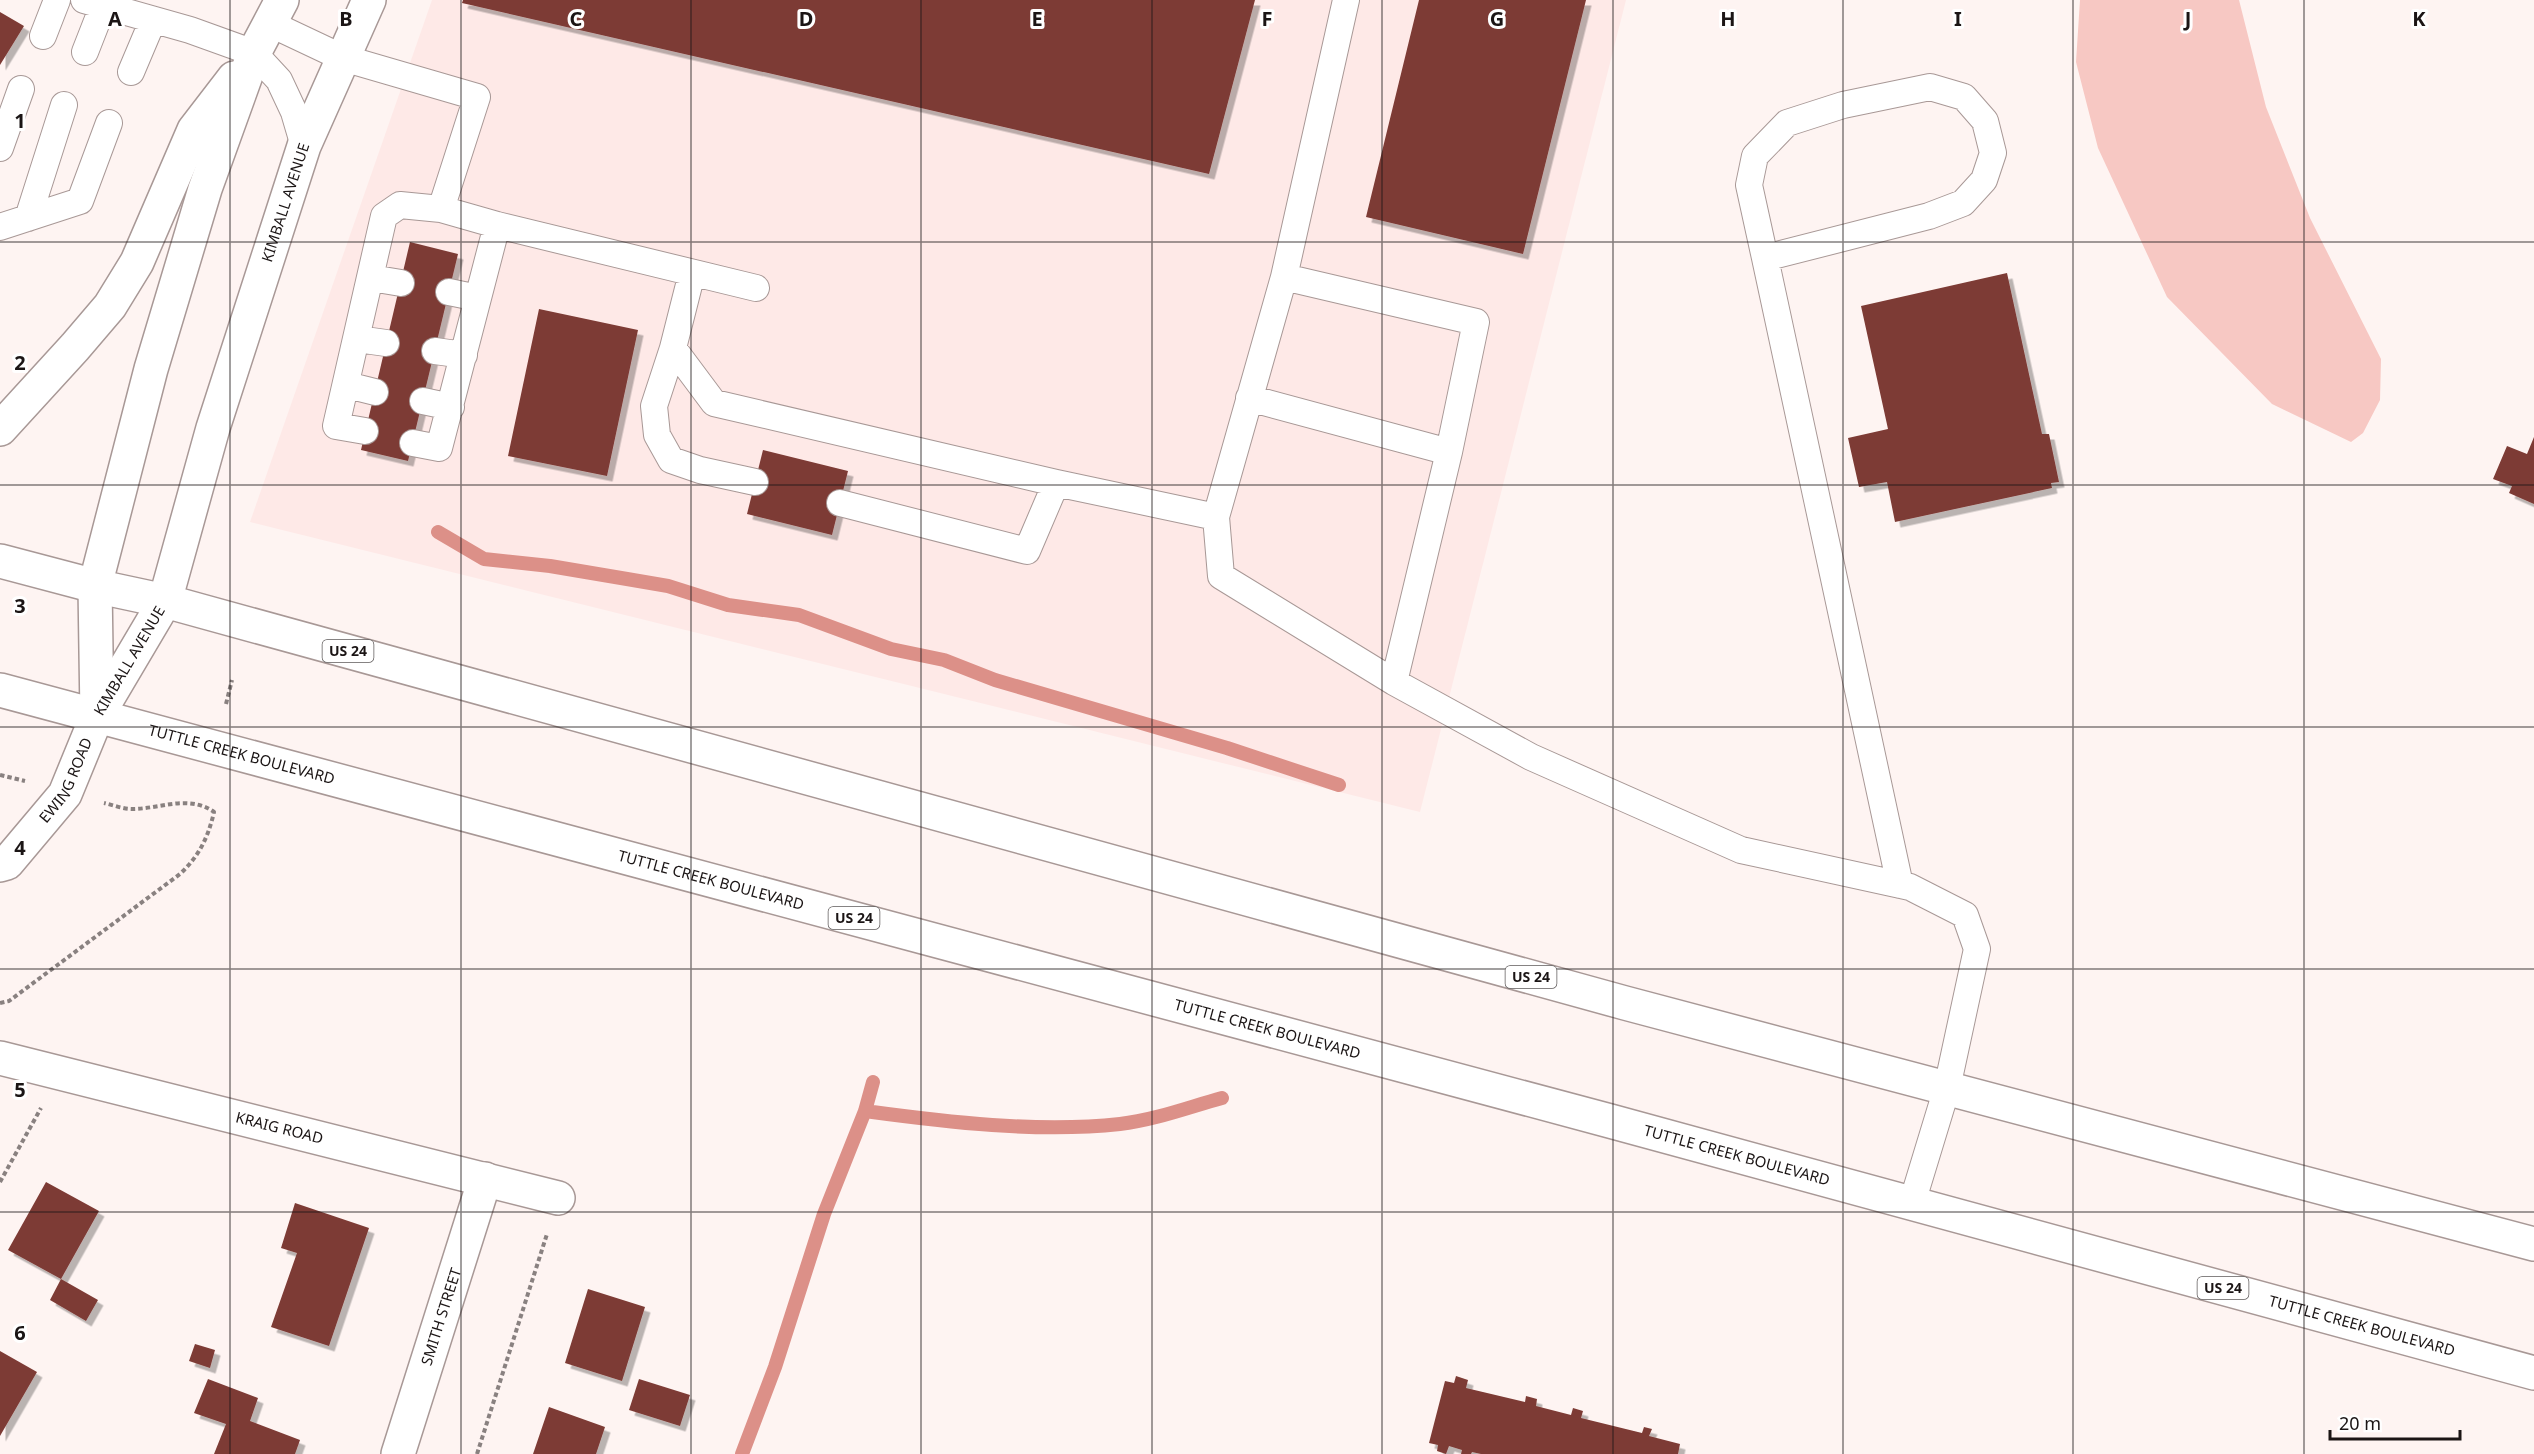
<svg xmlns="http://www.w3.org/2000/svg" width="2534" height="1454" viewBox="0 0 2534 1454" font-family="'Noto Sans',sans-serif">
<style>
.built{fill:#fee9e7}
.green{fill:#f7c8c3}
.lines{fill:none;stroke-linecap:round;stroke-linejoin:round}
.stream{stroke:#dc9088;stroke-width:14}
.building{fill:#7d3b35;filter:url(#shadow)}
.service-casing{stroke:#a89896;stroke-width:28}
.minor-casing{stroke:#a89896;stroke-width:36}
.secondary-casing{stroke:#a89896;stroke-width:36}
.trunk-casing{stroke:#a89896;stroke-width:36}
.path{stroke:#898180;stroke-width:4;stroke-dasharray:4.5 3;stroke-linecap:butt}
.service{stroke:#fff;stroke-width:26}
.minor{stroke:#fff;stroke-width:33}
.secondary{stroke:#fff;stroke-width:33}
.trunk{stroke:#fff;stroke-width:33}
.grid{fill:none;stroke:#1b1515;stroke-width:1.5;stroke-opacity:0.55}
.labels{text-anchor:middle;stroke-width:6;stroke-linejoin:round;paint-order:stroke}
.shield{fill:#fff;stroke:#5f5b5b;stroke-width:1.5}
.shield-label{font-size:14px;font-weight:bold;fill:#1b1515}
.street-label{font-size:15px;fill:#1b1515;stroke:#fff}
.grid-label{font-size:20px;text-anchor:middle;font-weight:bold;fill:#1b1515;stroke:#fff;stroke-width:6;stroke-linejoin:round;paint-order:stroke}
</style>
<defs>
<filter id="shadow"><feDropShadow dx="5.5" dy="5.5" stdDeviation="0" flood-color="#0004"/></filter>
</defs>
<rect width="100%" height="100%" fill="#fef4f2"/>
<path class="built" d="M432 0H1626L1420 812 250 522Z"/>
<path class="green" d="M2080 0H2239L2266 107 2310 218 2381 359 2380 400 2363 433 2351 442 2272 404 2167 297 2098 148 2076 62Z"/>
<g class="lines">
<path class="stream" d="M438 532 484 559 550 566 627 579 668 586 728 605 799 615 891 649 944 660 995 680 1227 748 1339 785
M865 1111C946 1122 1038 1133 1120 1124 1155 1120 1189 1107 1222 1098
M742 1454 775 1367 824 1214 865 1111 873 1082"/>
</g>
<path class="building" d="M463 0H1255L1209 174 462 3Z
M1419 0H1586L1523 254 1366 217Z
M0 12 24 26 0 65Z
M410 242 458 254 408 461 361 450Z
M2007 273 2042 434H2049L2059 482 2051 483 2052 488 1895 522 1887 482 1859 487 1848 438 1888 429 1861 306Z
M539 309 638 330 607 476 508 456Z
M2534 437V504L2509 493 2512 486 2493 479 2507 446 2527 454Z
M763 450 848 471 832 535 747 514Z
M46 1182 99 1211 61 1279 8 1250Z
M295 1203 369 1228 329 1346 271 1327 297 1253 281 1248Z
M61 1279 98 1300 86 1321 50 1300Z
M588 1289 645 1307 622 1381 565 1363Z
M195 1344 215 1350 210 1368 189 1361Z
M0 1351 37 1372 0 1436Z
M1456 1376 1468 1380 1466 1388 1525 1402 1526 1396 1537 1399 1536 1406 1571 1415 1573 1408 1583 1411 1581 1418 1642 1433 1644 1427 1652 1429 1649 1436 1680 1444 1678 1454H1481L1472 1452 1471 1454H1461L1462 1450 1449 1446 1446 1454 1437 1451 1438 1445 1429 1443 1445 1381 1454 1383Z
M208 1379 258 1398 250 1421 300 1440 295 1454H214L226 1424 194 1413Z
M639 1379 690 1395 680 1426 629 1410Z
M549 1407 605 1427 596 1454H533Z"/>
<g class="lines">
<defs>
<path id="service" d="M84 0 190 30 254 53 279 80 294 112 304 146
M1346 0 1284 277 1216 517 1221 576 1394 682 1531 757 1741 850 1910 887 1965 915 1977 949 1947 1088 1912 1203
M271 24 343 58 477 97 441 209 497 225 756 288
M43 36 57 0
M85 52 103 6
M131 72 153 20
M0 148 21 89
M28 218 64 105
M0 227 80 201 109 123
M1765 258 1929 216 1963 203 1984 180 1993 153 1985 121 1964 97 1930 87 1843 105 1787 123 1755 156 1749 185 1765 258 1900 885
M692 273 673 348 714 403 1056 483 1216 517
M1284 277 1476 322 1449 452
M371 278 401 283
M449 292 478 298
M357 339 386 343
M673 348 654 406 657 435 671 460 700 470 755 482
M435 351 464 355
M347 385 375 392
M1249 398 1449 452 1394 682
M423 401 451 407
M365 431 336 426 384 216 400 205 441 209
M413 443 439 448 497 225
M840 503 1027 551 1056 483"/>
<g id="minor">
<path id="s1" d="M0 865 7 863 65 794 97 716"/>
<path id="s2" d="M0 1058 558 1198"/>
<path id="s3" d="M398 1454 485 1179"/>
</g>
<g id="secondary">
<path d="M0 429 75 347 110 306 137 262 194 130 234 78"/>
<path id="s4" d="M97 716 165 601 213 428 304 146 369 0"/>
<path d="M97 716 95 586 151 369 205 189 254 53 282 0"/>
</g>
<g id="trunk">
<path d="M0 561 95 586 165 601 1625 1003 2534 1244"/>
<path id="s5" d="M0 690 1610 1121 2534 1373"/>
</g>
</defs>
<use href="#service" class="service-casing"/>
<use href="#minor" class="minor-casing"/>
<use href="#secondary" class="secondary-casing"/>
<use href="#trunk" class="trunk-casing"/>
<path class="path" d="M226 704 232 680
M0 775 25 781
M0 1003 9 1001 180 874C199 856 208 838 214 812 188 794 160 809 132 809 123 809 113 805 104 803
M0 1182 41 1108
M477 1454 547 1234"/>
<use href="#service" class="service"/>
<use href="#minor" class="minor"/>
<use href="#secondary" class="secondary"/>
<use href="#trunk" class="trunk"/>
</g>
<path class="grid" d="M230 0V1454M461 0V1454M691 0V1454M921 0V1454M1152 0V1454M1382 0V1454M1613 0V1454M1843 0V1454M2073 0V1454M2304 0V1454M0 242H2534M0 485H2534M0 727H2534M0 969H2534M0 1212H2534"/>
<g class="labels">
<g class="shield">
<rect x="322.5" y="640" width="51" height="22" rx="4.5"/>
<rect x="828.5" y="907" width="51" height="22" rx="4.5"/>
<rect x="1505.5" y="966" width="51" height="22" rx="4.5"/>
<rect x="2197.5" y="1277" width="51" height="22" rx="4.5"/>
</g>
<g class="shield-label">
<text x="348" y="656">US 24</text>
<text x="854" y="923">US 24</text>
<text x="1531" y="982">US 24</text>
<text x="2223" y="1293">US 24</text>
</g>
<g class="street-label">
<text dy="5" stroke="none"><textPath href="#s4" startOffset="550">KIMBALL AVENUE</textPath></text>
<text dy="5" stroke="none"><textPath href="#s4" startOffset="64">KIMBALL AVENUE</textPath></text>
<text dy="5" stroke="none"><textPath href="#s5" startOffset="250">TUTTLE CREEK BOULEVARD</textPath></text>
<text dy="5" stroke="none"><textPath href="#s1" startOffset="110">EWING ROAD</textPath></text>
<text dy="5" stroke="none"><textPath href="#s5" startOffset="736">TUTTLE CREEK BOULEVARD</textPath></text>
<text dy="5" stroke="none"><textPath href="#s5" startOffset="1312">TUTTLE CREEK BOULEVARD</textPath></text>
<text dy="5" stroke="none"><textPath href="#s2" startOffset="288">KRAIG ROAD</textPath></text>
<text dy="5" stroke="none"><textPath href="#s5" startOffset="1798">TUTTLE CREEK BOULEVARD</textPath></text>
<text dy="5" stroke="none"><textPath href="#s3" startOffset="144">SMITH STREET</textPath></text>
<text dy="5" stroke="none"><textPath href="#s5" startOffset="2446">TUTTLE CREEK BOULEVARD</textPath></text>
</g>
</g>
<g class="grid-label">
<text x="115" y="26">A</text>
<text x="346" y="26">B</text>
<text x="576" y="26">C</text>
<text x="806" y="26">D</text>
<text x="1037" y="26">E</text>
<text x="1267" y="26">F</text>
<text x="1497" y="26">G</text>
<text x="1728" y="26">H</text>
<text x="1958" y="26">I</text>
<text x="2188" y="26">J</text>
<text x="2419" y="26">K</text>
<text x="20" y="128">1</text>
<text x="20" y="370">2</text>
<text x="20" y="613">3</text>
<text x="20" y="855">4</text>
<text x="20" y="1097">5</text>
<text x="20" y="1340">6</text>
</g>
<path d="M2330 1430v9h130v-9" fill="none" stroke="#1b1515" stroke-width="3"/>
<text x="2339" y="1430" font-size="18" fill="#1b1515" stroke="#ffffff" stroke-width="4.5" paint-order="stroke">20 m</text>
</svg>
